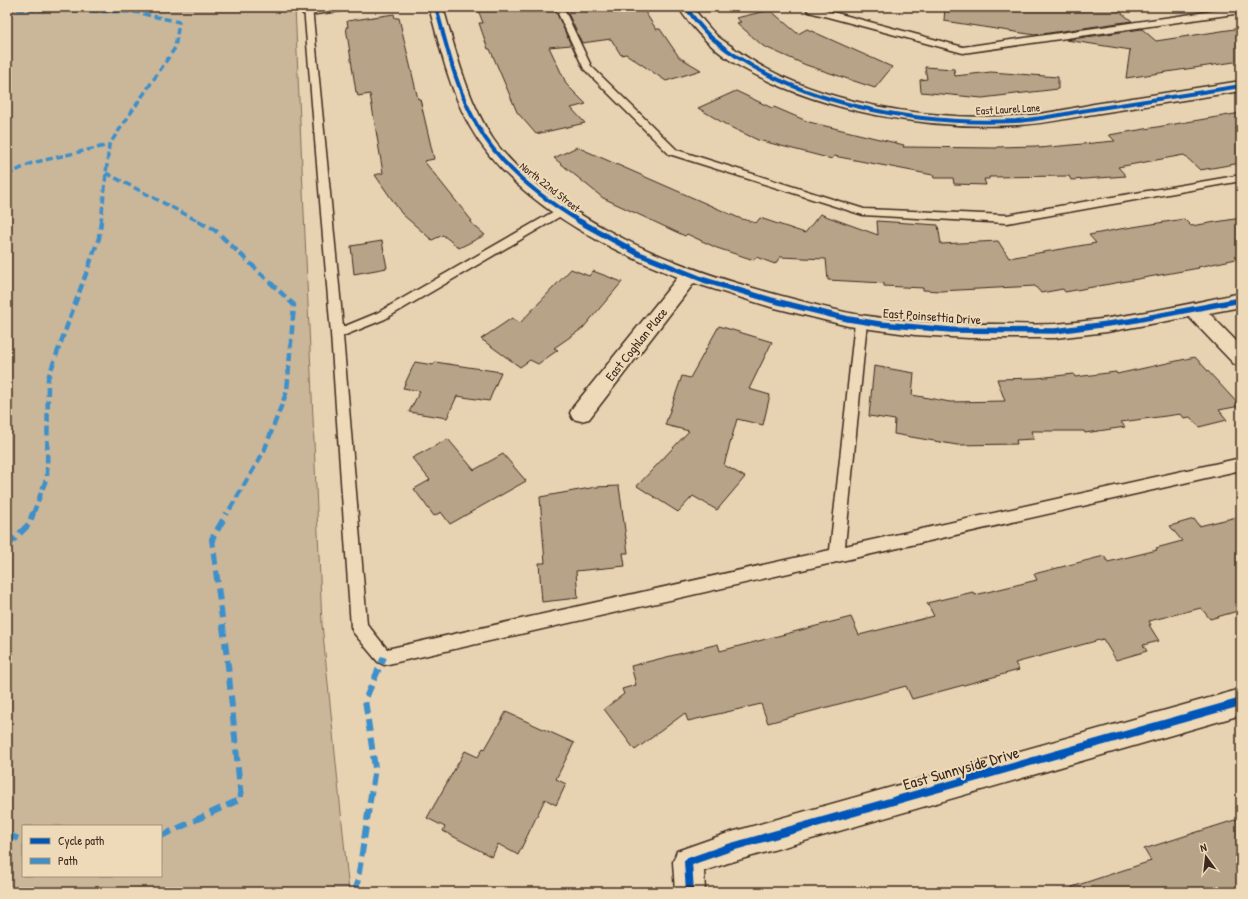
<svg xmlns="http://www.w3.org/2000/svg" width="1248" height="899" viewBox="0 0 1248 899" font-family="'Patrick Hand',sans-serif">
<style>
.green{fill:#cab699;stroke:#82705c;fill-rule:evenodd}
.building{fill:#b7a388;stroke:#3b2a1e}
.lines{fill:none;stroke-linecap:round;stroke-linejoin:round}
.service-casing{stroke:#3b2a1e;stroke-width:3}
.minor-casing{stroke:#3b2a1e;stroke-width:3}
.service{fill:#eed9b8;fill-rule:evenodd}
.minor{fill:#eed9b8;fill-rule:evenodd}
.quiet-far2{stroke:#3e90ca;stroke-width:3.5;stroke-dasharray:7 3.5;stroke-linecap:butt}
.quiet-far1{stroke:#3e90ca;stroke-width:4.5;stroke-dasharray:9 4.5;stroke-linecap:butt}
.quiet{stroke:#3e90ca;stroke-width:6;stroke-dasharray:12 6;stroke-linecap:butt}
.cycleway-far2-casing{stroke:#eed9b8;stroke-width:5.5}
.cycleway-far1-casing{stroke:#eed9b8;stroke-width:8}
.cycleway-casing{stroke:#eed9b8;stroke-width:10}
.cycleway-far2{stroke:#0057b8;stroke-width:4}
.cycleway-far1{stroke:#0057b8;stroke-width:5.5}
.cycleway{stroke:#0057b8;stroke-width:8}
.labels{text-anchor:middle;stroke-width:4;stroke-linejoin:round;paint-order:stroke}
.far-street-label{font-size:11px;fill:#3b2a1e;stroke:#eed9b8}
.street-label{font-size:13px;fill:#3b2a1e;stroke:#eed9b8}
.near-street-label{font-size:16px;fill:#3b2a1e;stroke:#eed9b8}
</style>
<rect width="100%" height="100%" fill="#e7d2b2"/>
<filter id="ink" filterUnits="userSpaceOnUse"><feTurbulence type="fractalNoise" baseFrequency=".025" numOctaves="2"/><feDisplacementMap in="SourceGraphic" scale="8" xChannelSelector="R" yChannelSelector="G"/><feConvolveMatrix kernelMatrix="1 2 1 2 8 2 1 2 1" color-interpolation-filters="sRGB"/></filter>
<g filter="url(#ink)">
<path class="green" d="M7 7H295L322 624 349 892H7ZM23 826H161V876H23Z"/>
<path class="building" d="M477 7H554L571 45 549 47 567 85 586 104 571 108 585 123 536 134 517 112 490 49H488L479 23H483Z
M565 7H614V13L643 9 656 29H660L679 57 701 70 666 81 626 54 621 55 611 39 582 43Z
M945 7H1114L1132 21 1035 35 944 21Z
M770 10 798 34 807 29 892 67 875 88 806 65 763 46 737 23 741 22 736 18Z
M394 14 395 18H399L418 99H420L434 159 424 161 472 221 470 222 485 235 459 248 443 235 432 240 402 214 375 175 383 173 370 94 358 96 357 92H356L346 27H348L347 21Z
M1241 28V61L1126 78 1130 50H1131L1066 40 1142 29 1156 41Z
M925 67 954 69 955 76 991 72 1058 77V89L982 98 921 92 920 80 927 79Z
M736 91 772 108 774 107 809 122 904 145 903 147 997 148V147L1038 146 1039 148 1115 141 1109 135 1241 113V163L1200 170 1184 155 1118 167 1126 176 1071 180 1069 176 989 177V179H984L986 185 954 184 953 178H934L933 175 834 156 832 159 758 140 730 127 698 108Z
M577 147 739 218 756 223 760 218 805 233 820 214 878 235 877 221 938 225 941 244 998 241 1009 258 1096 243 1089 235 1120 229 1184 219 1191 226 1241 218V258L1198 267 1199 268 1065 292 1063 289 1041 293 1035 286 940 291 923 290V288L884 286V283L828 280 826 259 780 257 775 264 756 257 754 260 717 248 687 234 685 236 603 198 554 158Z
M382 241 387 268 354 274 351 246Z
M571 269 589 276 593 271 622 282 583 328 554 348 558 350 538 364 530 360 520 367 481 339 512 318 520 323Z
M719 326 772 342 749 389 770 395 763 425 737 419 724 465 745 477 717 510 693 496 678 512 637 486 689 431 665 425 682 376 690 378Z
M1195 357 1240 406 1219 410 1227 420 1199 427 1190 417 1184 418 1181 414 1121 422 1125 427 1085 433 1084 431H1031L1034 439 1016 440 1017 444 957 445 894 434 895 420 869 416 874 366 914 373 912 395 950 402 1005 401 997 379 1037 378 1074 374 1075 377 1116 372 1117 374Z
M415 362 433 365 435 362 501 372 489 401 457 396 447 418 409 412 420 391 403 388Z
M448 439 474 470 503 454 526 481 450 524 441 512 434 516 414 489 430 480 412 458Z
M619 486 628 553H623L625 566 576 571 578 598 542 602 539 563H545L540 497 596 487Z
M1241 516V610L1210 619 1201 608 1149 621 1151 625H1149L1159 641 1143 645 1147 651 1116 660 1103 639 1015 663 1019 670 912 699 906 686 768 723 761 704 688 721 685 713 635 750 604 709 624 694 622 689 636 685 631 666 718 644 720 651 851 617 859 635 934 616 927 603 973 592 975 595 1037 580 1034 574 1104 556 1108 562 1157 550 1156 548 1182 541 1170 526 1194 519 1199 526Z
M506 712 574 743 556 779 566 784 556 805 545 799 518 855 498 844 492 857 443 831 445 827 427 818 465 751 478 757 483 748 485 749Z
M1241 818V892H1072V887L1151 861 1144 849Z"/>
<g class="lines">
<defs>
<path id="service" d="M304 7H312L343 327 377 313 558 209H566L568 211 566 213 385 319 343 336 367 624 387 649 830 550 855 322 857 319 861 318 865 319 867 322 845 546 1241 458V470L384 665 378 662 353 632 351 627 331 334Z
M555 7H563L591 66 677 150 864 209 1007 215 1241 175V181L1007 223 863 215 669 154 584 69Z
M805 7H814L963 47 1241 7V13L963 53 809 12Z"/>
<path id="minor" d="M308 7H347L345 10 340 11 308 15 303 14 301 11 303 8Z
M429 7H443C456 52 467 99 493 139 522 181 583 218 628 241 683 268 742 286 801 301 821 306 841 312 861 315 906 322 952 324 998 324 1017 324 1036 325 1055 324 1118 319 1180 306 1241 293V307L1209 313 1241 346V366L1234 364 1189 317 1107 332 1055 338H969L915 335 848 326 771 307 694 283 589 419 581 421 573 419 570 413 573 407 678 277C602 248 509 198 469 125 449 88 440 47 429 7Z
M678 7H692C700 16 707 26 716 35 721 40 729 44 735 49 808 103 928 121 1016 116 1043 115 1068 109 1094 104 1143 96 1192 89 1241 81V91C1192 99 1143 106 1094 114 1069 118 1043 124 1017 125 927 130 820 112 741 67 716 53 694 31 678 7Z
M1241 689V715L728 863 704 871 705 892H675L673 862 677 851 728 833Z"/>
</defs>
<use href="#service" class="service-casing"/>
<use href="#minor" class="minor-casing"/>
<use href="#service" class="service"/>
<use href="#minor" class="minor"/>
<path class="quiet-far2" d="M7 9 135 12 179 22 175 48 109 145 101 222
M106 173 200 222
M7 175 32 163 109 145"/>
<path class="quiet-far1" d="M198 221 215 230 294 305 287 391 264 451 227 514
M33 514 47 477 48 378 99 238 101 221"/>
<path class="quiet" d="M7 546 29 524 33 513
M7 834 23 841
M161 836 241 799 228 666 212 539 227 513
M356 892 375 768 365 700 384 657"/>
<defs>
<path id="cycleway-far2" d="M436 7C447 47 456 89 477 125 500 166 541 198 581 222
M685 7C694 17 702 30 713 39 791 104 917 126 1016 121 1043 119 1068 113 1094 109 1143 101 1192 94 1241 86"/>
<path id="cycleway-far1" d="M579 221 639 254 704 280 771 300 848 319 880 324 951 330 1055 331 1130 321 1241 300"/>
<path id="cycleway" d="M690 892 688 862 728 848 1241 702"/>
</defs>
<use href="#cycleway-far2" class="cycleway-far2-casing"/>
<use href="#cycleway-far1" class="cycleway-far1-casing"/>
<use href="#cycleway" class="cycleway-casing"/>
<use href="#cycleway-far2" class="cycleway-far2"/>
<use href="#cycleway-far1" class="cycleway-far1"/>
<use href="#cycleway" class="cycleway"/>
</g>
</g>
<g class="labels">
<g class="far-street-label">
<text transform="translate(1008 109) rotate(-3)" y="4">East Laurel Lane</text>
<text transform="translate(550 187) rotate(38)" y="4">North 22nd Street</text>
</g>
<g class="street-label">
<text transform="translate(932 316) rotate(4)" y="5">East Poinsettia Drive</text>
<text transform="translate(636 344) rotate(-51)" y="5">East Coghlan Place</text>
</g>
<g class="near-street-label">
<text transform="translate(961 768) rotate(-16)" y="6">East Sunnyside Drive</text>
</g>
</g>
<rect width="1248" height="899" fill="none" stroke="#eed9b8" stroke-width="24"/>
<rect x="12" y="12" width="1224" height="875" fill="none" stroke="#3b2a1e" stroke-width="1.5" filter="url(#ink)"/>
<rect x="22" y="825" width="140" height="52" fill="#eed9b8" stroke="#a6937a"/>
<rect x="30" y="838" width="20" height="6" fill="#0057b8" stroke="#a6937a"/>
<text x="58" y="845" font-size="12" fill="#3b2a1e">Cycle path</text>
<rect x="30" y="858" width="20" height="6" fill="#3e90ca" stroke="#a6937a"/>
<text x="58" y="865" font-size="12" fill="#3b2a1e">Path</text>
<g transform="translate(1206 857) rotate(345)" stroke="#eed9b8" stroke-width="3" paint-order="stroke">
<path d="M0-3L7 15L0 10L-7 15Z" fill="#3b2a1e"/>
<text y="-6" font-size="11" font-weight="bold" text-anchor="middle" fill="#3b2a1e">N</text>
</g>
</svg>
